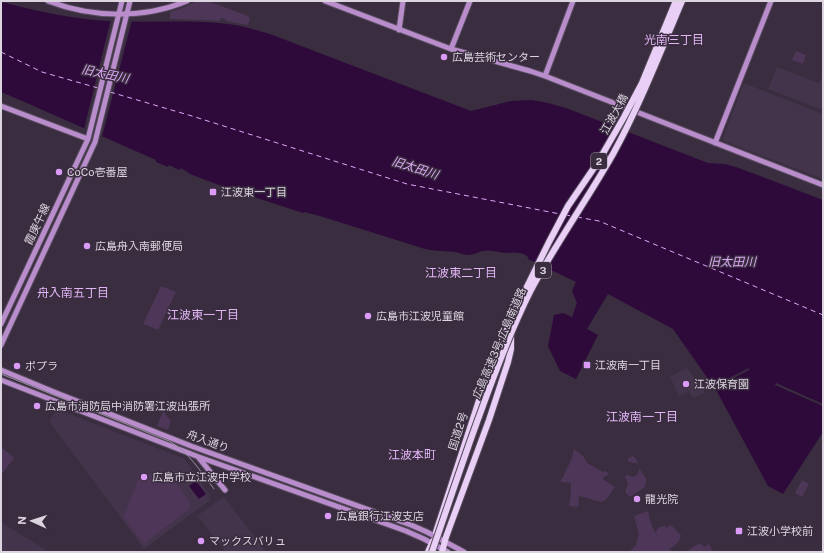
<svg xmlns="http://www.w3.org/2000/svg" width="824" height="553" viewBox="0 0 824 553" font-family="'Public Sans','Noto Sans JP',sans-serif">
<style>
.built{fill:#44344b}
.green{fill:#4d3657}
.water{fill:#2e0a3b}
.pier{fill:#392d3f}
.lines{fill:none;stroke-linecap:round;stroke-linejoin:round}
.ferry{stroke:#dfa8f7;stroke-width:1;stroke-dasharray:5 4;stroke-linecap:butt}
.secondary-casing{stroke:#564b5c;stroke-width:7}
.highway-casing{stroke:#564b5c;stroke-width:8}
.secondary{stroke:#b98ccc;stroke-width:5}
.highway{stroke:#e9cef6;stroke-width:6}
.tram{stroke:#978e9c;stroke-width:1}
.highway-bridge-casing{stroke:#564b5c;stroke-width:8;stroke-linecap:butt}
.highway-bridge{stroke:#e9cef6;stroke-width:6}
.poi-dot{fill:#da9af6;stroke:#392d3f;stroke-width:1.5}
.labels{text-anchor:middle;stroke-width:3;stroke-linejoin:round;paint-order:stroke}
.shield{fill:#392d3f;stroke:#aba2af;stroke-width:1}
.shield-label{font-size:10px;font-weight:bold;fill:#dcd4df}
.poi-label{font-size:11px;fill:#dcd4df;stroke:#392d3f;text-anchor:start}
.street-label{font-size:11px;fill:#dcd4df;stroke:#392d3f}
.neighbourhood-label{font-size:12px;fill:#e1b4f4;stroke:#392d3f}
.water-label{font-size:12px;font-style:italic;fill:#dfa8f7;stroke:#392d3f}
</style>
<rect width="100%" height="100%" fill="#392d3f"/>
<path class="built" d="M777 67 819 83 823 74V110L768 89Z
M746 84 823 114V179L724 141 723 138 743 85Z
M687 368 704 390V393L693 398 689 391 679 396 670 377Z
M57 409 185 459 210 495 209 501 144 549 49 421Z
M223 497 225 498 266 552H226L197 516Z
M1 522 49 552H1Z"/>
<path class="green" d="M197 1H208L248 16 250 18 248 25 226 21 225 19 221 18 219 21 203 20 170 19V12L185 7Z
M796 51 806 55 803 64 792 60Z
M161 286 176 292 158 330 143 324Z
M163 411 171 421 168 430 157 426Z
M1 447 14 458 1 475Z
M574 449 583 456 587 463 603 472 605 471 609 473 608 475 604 477 603 479 615 487C612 491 607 500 602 502 600 502 584 497 579 496L578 507 569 506 571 491V483L561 482V481L572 458Z
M633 456C640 463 637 461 639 468 643 476 648 475 645 487L630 497 625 492 628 483 625 477 626 475 633 477 637 475C639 471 640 467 637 463H632L628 461V458Z
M142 471 177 484 190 502 189 509 144 544 123 517Z
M802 480 809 484 802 497 795 493Z
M648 511C650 521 652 529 658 536L656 533C657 528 659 527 664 526L667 528 670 525 673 527 681 535 679 541 673 547 669 548 673 552H629L636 545 639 534 634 516Z
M701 543 704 547 709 544 713 552H686L694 546Z"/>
<path class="water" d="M1 2C38 11 71 19 109 21 146 23 183 20 219 23 236 24 253 29 270 34L471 111 511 101 532 100 548 103 566 108 708 163 725 164 736 167 823 200V404L776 383 775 385 823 406V432L783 494 768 486 715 388 749 370V368L713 386 673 329 608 294 587 329 598 335 576 379 560 371 548 346 554 315 563 313 572 317 577 303 572 291 576 282 528 259V257C523 252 514 252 508 253 499 253 492 249 483 251 478 252 474 255 468 255 464 255 460 253 456 252 446 251 435 251 425 249L320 216 304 212 303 213 227 188 190 174 181 168 179 170 169 165 168 167 156 162V160L29 104 1 92Z
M196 481 206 494 199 499 189 486Z"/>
<path class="pier" d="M111 19 132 20 102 137 84 129Z"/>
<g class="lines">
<path class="ferry" d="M1 52 42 72 98 88
M110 92 192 116 407 184 560 214
M565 215 572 216
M577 217 599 221 823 315"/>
<defs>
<path id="secondary" d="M48 1C92 18 144 19 187 1
M325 1 451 49 530 71 545 76 823 185
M399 30 403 1
M451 49 470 1
M545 76 573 1
M1 106 88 139
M715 143 771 1
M1 324 88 139 122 1
M1 345 95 142 130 1
M1 370 54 392 191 446 411 525 427 532 464 552
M1 380 199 457 406 531 424 539 448 552
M199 458 225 490"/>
<path id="highway" d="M436 532 486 379 514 313
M428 552 433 541
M442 552 446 537 489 420 508 362 511 349V335"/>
</defs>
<use href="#secondary" class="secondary-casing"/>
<use href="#highway" class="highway-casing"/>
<use href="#secondary" class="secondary"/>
<use href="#highway" class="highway"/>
<path class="tram" d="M1 374 169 441C189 452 200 471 214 489"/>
<defs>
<path id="highway-bridge" d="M514 313 549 242 568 206 598 162 624 117 642 83 675 3
M432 552C448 506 463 460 480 414 495 372 511 330 531 290 556 243 587 200 613 154 640 105 660 53 682 1"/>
</defs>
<use href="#highway-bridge" class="highway-bridge-casing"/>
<use href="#highway-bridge" class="highway-bridge"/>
</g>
<g class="poi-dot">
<circle cx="444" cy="57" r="4"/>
<circle cx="59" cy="172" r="4"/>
<rect x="209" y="188" width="8" height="8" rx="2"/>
<circle cx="87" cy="246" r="4"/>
<circle cx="368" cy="316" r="4"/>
<rect x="583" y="361" width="8" height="8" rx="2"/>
<circle cx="17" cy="366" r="4"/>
<circle cx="686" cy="384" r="4"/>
<circle cx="37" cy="406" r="4"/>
<circle cx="144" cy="477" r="4"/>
<circle cx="637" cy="499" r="4"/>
<circle cx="328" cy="516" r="4"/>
<rect x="735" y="527" width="8" height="8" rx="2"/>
<circle cx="201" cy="541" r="4"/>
</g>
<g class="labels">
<g class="shield">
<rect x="591" y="153" width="16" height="16" rx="3"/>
<rect x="535" y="262" width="16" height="16" rx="3"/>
</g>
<g class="shield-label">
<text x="599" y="165">2</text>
<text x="543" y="274">3</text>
</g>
<g class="poi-label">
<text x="452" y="61">広島芸術センター</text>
<text x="67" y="176">CoCo壱番屋</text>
<text x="221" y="196">江波東一丁目</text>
<text x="95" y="250">広島舟入南郵便局</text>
<text x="376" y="320">広島市江波児童館</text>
<text x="595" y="369">江波南一丁目</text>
<text x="25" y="370">ポプラ</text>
<text x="694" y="388">江波保育園</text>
<text x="45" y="410">広島市消防局中消防署江波出張所</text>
<text x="152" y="481">広島市立江波中学校</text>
<text x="645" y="503">龍光院</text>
<text x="336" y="520">広島銀行江波支店</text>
<text x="747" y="535">江波小学校前</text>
<text x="209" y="545">マックスバリュ</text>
</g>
<g class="street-label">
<text transform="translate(614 114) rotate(-61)" y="4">江波大橋</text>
<text transform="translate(37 224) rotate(-65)" y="4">霞庚午線</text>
<text transform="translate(499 343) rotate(-67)" y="4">広島高速3号;広島南道路</text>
<text transform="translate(458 431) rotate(-72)" y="4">国道2号</text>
<text transform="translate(208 441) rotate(20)" y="4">舟入通り</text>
</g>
<g class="neighbourhood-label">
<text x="674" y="44">光南三丁目</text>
<text x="461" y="277">江波東二丁目</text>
<text x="73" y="297">舟入南五丁目</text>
<text x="203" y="319">江波東一丁目</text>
<text x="642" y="421">江波南一丁目</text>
<text x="412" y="459">江波本町</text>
</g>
<g class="water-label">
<text transform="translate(105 74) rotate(12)" y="4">旧太田川</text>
<text transform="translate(415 168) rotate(18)" y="4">旧太田川</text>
<text x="732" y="266">旧太田川</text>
</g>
</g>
<rect width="824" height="553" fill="none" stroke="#dcd4df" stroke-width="4"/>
<g transform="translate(32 521) rotate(273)" stroke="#392d3f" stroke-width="3" paint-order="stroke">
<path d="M0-3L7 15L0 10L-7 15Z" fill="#dcd4df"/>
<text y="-6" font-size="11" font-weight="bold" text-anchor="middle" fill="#dcd4df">N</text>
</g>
</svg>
